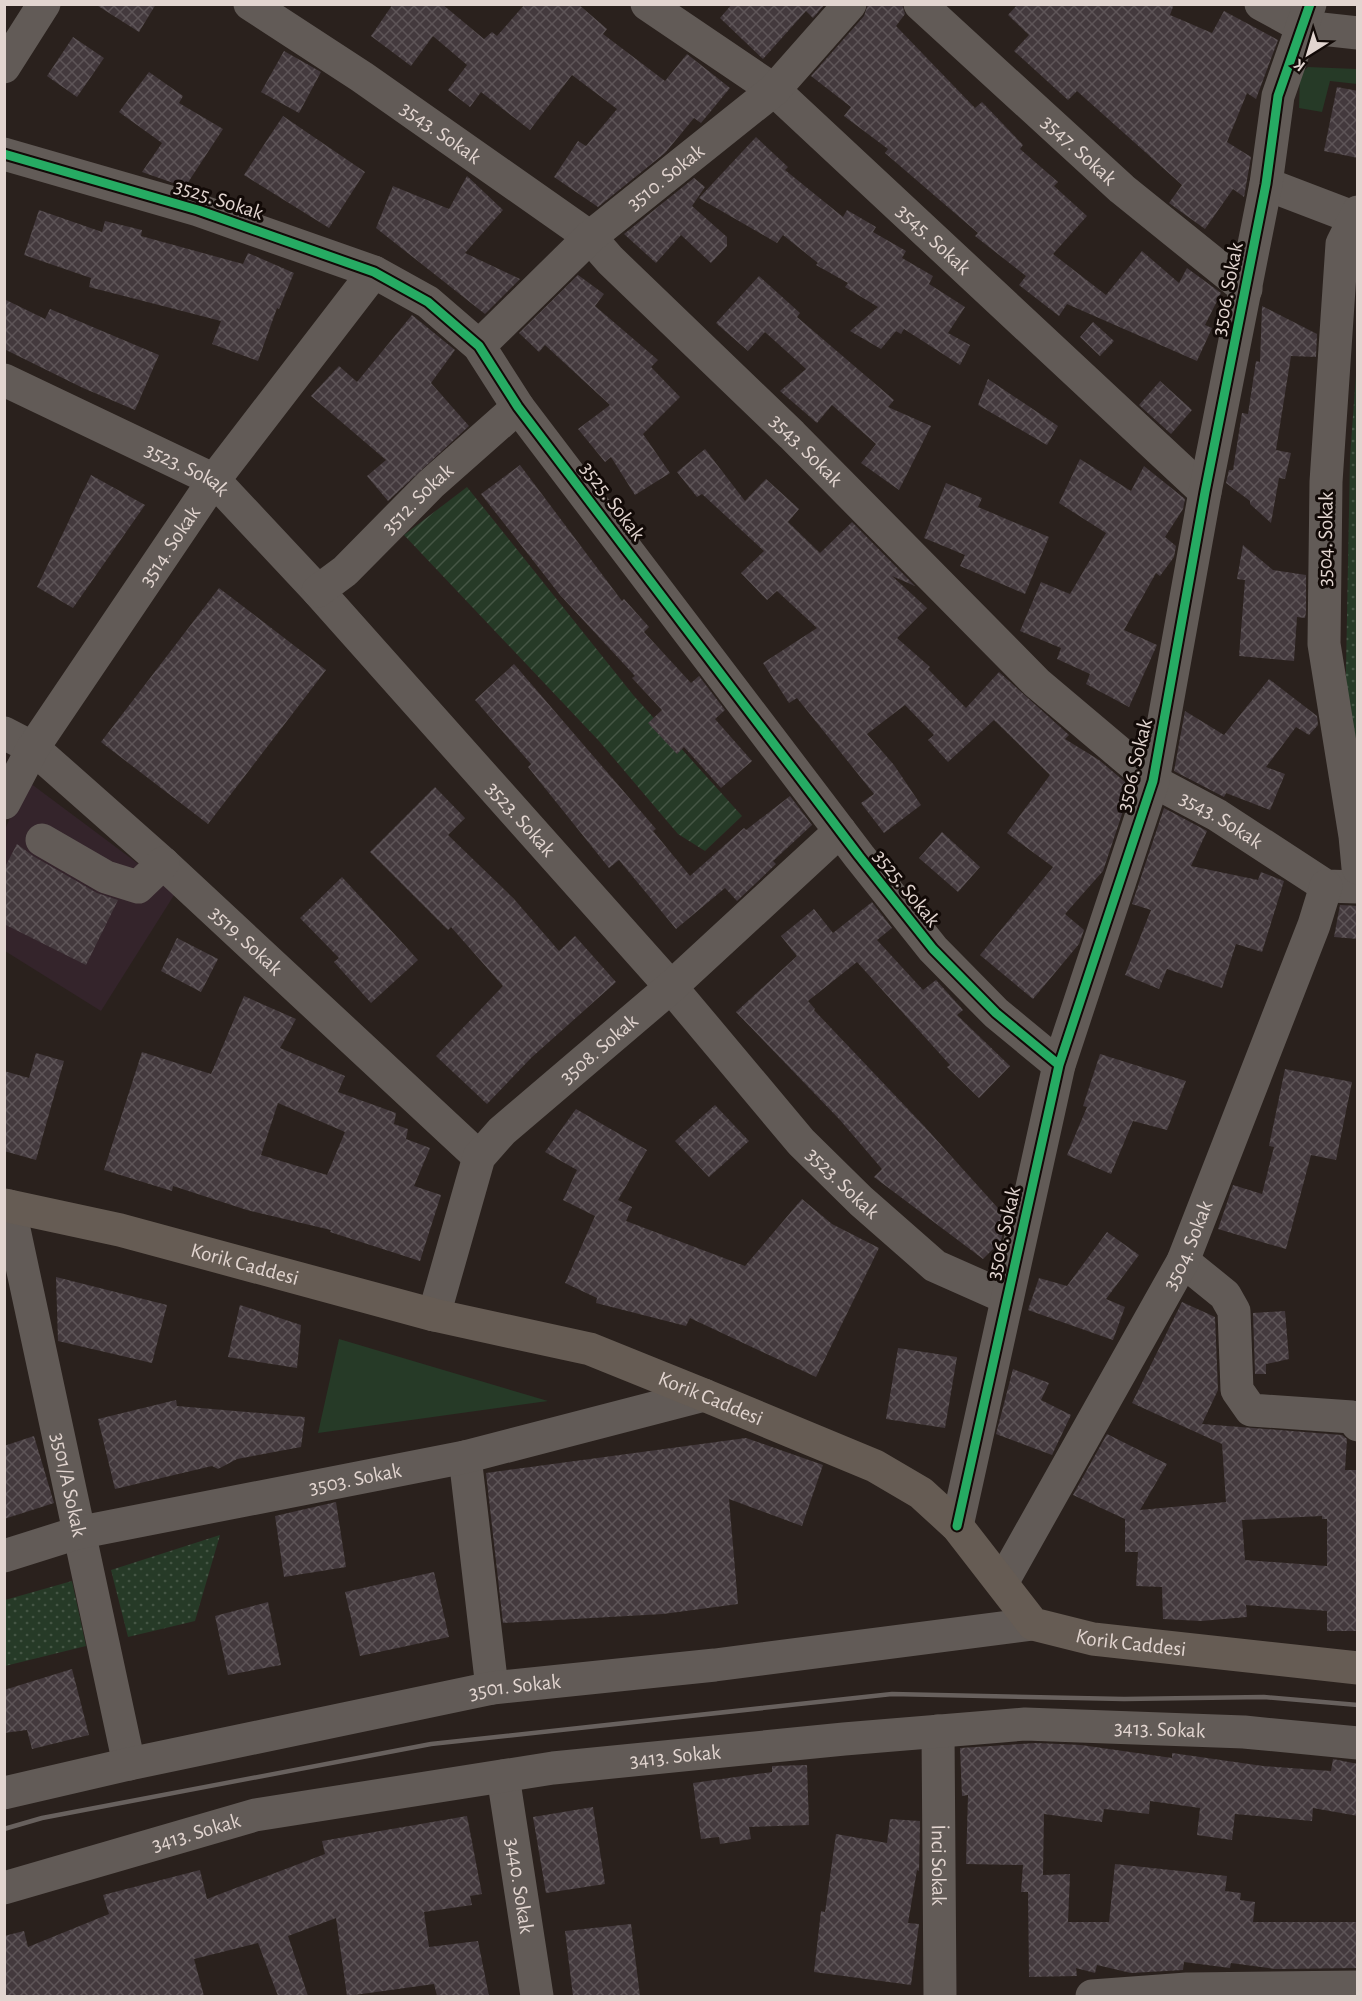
<svg xmlns="http://www.w3.org/2000/svg" width="1362" height="2001" viewBox="0 0 1362 2001" font-family="'Alegreya Sans',sans-serif">
<style>
.education{fill:#34242b}
.grass{fill:#263a27}
.park{fill:url(#park-dots)}
.garden{fill:url(#garden-furrows)}
.building{fill:url(#building-cross-hatch);fill-rule:evenodd}
.lines{fill:none;stroke-linecap:round;stroke-linejoin:round}
.minor{stroke:#625b57;stroke-width:33}
.major{stroke:#665c54;stroke-width:33}
.rail{stroke:#68615e;stroke-width:4.5}
.cycleway-casing{stroke:#120a07;stroke-width:13}
.cycleway{stroke:#26ab63;stroke-width:9}
.labels{text-anchor:middle;stroke-width:6;stroke-linejoin:round;paint-order:stroke}
.street-label{font-size:21px;fill:#e2d5d0;stroke:#120a07}
</style>
<defs>
<pattern id="park-dots" width="8" height="8" patternUnits="userSpaceOnUse" patternTransform="scale(1.5)"><rect width="8" height="8" fill="#263a27"/><path d="M2 2h.1M6 6h.1" fill="none" stroke="#455645" stroke-width="1.8" stroke-linecap="round"/></pattern>
<pattern id="garden-furrows" width="10" height="10" patternUnits="userSpaceOnUse" patternTransform="scale(1.5)"><rect width="10" height="10" fill="#263a27"/><path d="M-1 1l2-2M0 10L10 0M9 11l2-2" fill="none" stroke="#455645"/></pattern>
<pattern id="building-cross-hatch" width="8" height="8" patternUnits="userSpaceOnUse" patternTransform="scale(1.5)"><rect width="8" height="8" fill="#43393d"/><path d="M0 0l8 8M0 8l8-8" fill="none" stroke="#5e5558"/></pattern>
</defs>
<rect width="100%" height="100%" fill="#2a211d"/>
<path class="education" d="M26 780 176 892 101 1011 5 951 4 832Z"/>
<path class="grass" d="M1308 67 1357 69V84L1330 81 1322 112 1299 108 1300 74Z
M339 1339 548 1401 318 1433Z"/>
<path class="park" d="M1357 361V789L1345 722 1350 457Z
M220 1535 195 1621 128 1637 111 1570Z
M72 1581 86 1646 5 1666V1600Z"/>
<path class="garden" d="M467 487 634 696 742 816 705 851 678 834 599 741 404 535Z"/>
<path class="building" d="M95 4H156L139 32Z
M393 4H442L484 39 492 32 497 36 525 4H578L607 29 603 34 665 81 687 54 730 88 701 123 694 118 665 153 598 207 554 177 578 141 586 146 617 109 572 75 530 130 481 92 470 107 448 90 467 65 433 36 411 66 371 36Z
M732 4H825L813 18 806 11 763 59 720 18Z
M868 4H902L905 14 896 26 975 108 982 102 1023 145 1020 149 1058 182 1054 186 1087 216 1053 254 1106 295 1142 251 1179 283 1187 268 1221 293 1205 325 1212 328 1197 361 1067 304 1059 316 1019 285 1026 276 975 236 978 233 885 153 888 149 844 116 851 107 811 76 864 16Z
M1018 4H1174L1170 15 1212 33 1224 11 1278 40 1256 99 1247 93 1227 142 1251 157 1244 197 1233 189 1205 229 1169 203 1182 185 1077 91 1068 100 1014 51 1029 35 1008 15Z
M73 37 104 58 77 97 47 76Z
M284 51 321 72 299 113 261 92Z
M149 72 183 96 179 103 223 129 185 187 142 172 162 143 119 112Z
M1337 87 1358 91V158L1324 151Z
M283 116 365 172 329 228 244 175Z
M756 137 788 167 785 170 843 217 847 210 876 227 873 232 906 251 902 258 933 276 929 284 965 307 948 333 970 345 960 365 904 329 901 334 896 331 881 349 850 331 878 307 845 287 848 283 816 265 818 263 783 235 777 243 699 198Z
M467 176 503 210 465 253 520 279 485 314 376 228 393 186 449 209Z
M694 178 705 187 692 206 727 237V246L711 263 681 235 656 263 624 234Z
M39 210 102 232 105 221 142 230 141 236 243 264 248 253 294 273 279 309 277 308 258 361 212 344 221 321 89 287 91 278 24 255Z
M578 275 604 294 595 306 658 360 651 367 680 397 643 434 670 473 635 495 611 457 605 462 578 429 610 405 545 345 539 352 519 333Z
M759 276 800 313 797 317 894 400 888 407 931 426 899 490 861 463 876 444 832 405 817 423 780 391 806 369 765 332 748 351 716 323Z
M4 299 45 319 50 309 159 355 135 410 83 388 4 349Z
M1262 306 1317 334 1316 357 1291 356 1276 450 1291 453 1285 479 1279 478 1271 523 1250 504V501L1226 483 1229 470H1233L1242 413 1248 414 1256 361 1260 362Z
M412 315 455 350 431 383 469 426 388 501 367 476 386 460 311 396 339 366 357 382Z
M1093 322 1114 341 1100 356 1080 337Z
M988 379 1058 426 1047 445 978 405Z
M1160 381 1192 410 1171 434 1139 405Z
M705 449 745 501 766 479 799 509 788 522 820 553 852 522 915 586 892 576 927 608 897 638 930 667 928 669 966 708 999 672 1069 735 1065 739 1099 760 1131 787 1103 871 1065 914 1084 930 1079 944 1033 999 980 955 1053 867 1007 833 1050 775 994 720 948 762 928 740 934 735 905 705 867 734 894 765 921 805 884 833 861 803 874 794 797 698 789 703 763 663 817 628 777 591 767 600 741 573 764 551 702 494 697 497 677 472Z
M1080 459 1131 491 1144 466 1185 499 1183 509 1165 537 1176 546 1174 557 1160 576 1156 573 1124 630 1157 645 1129 707 1086 684 1090 674 1057 659 1061 648 1020 631 1041 582 1070 594 1106 533 1059 503Z
M520 465 622 601 624 599 649 627 644 632 691 683 699 676 725 710 715 719 752 761 721 788 684 747 677 754 648 723 662 710 632 678 635 676 560 595 481 494Z
M91 475 145 505 73 608 37 587Z
M946 483 982 498 978 507 1049 537 1025 594 960 566 965 555 924 538Z
M1243 545 1273 570 1306 575V612L1305 618 1297 617 1294 661 1239 656 1245 580 1237 579Z
M219 588 326 670 208 824 101 742Z
M514 664 656 829 653 831 690 876 744 828 746 830 790 796 812 825 773 861 776 864 737 901 725 888 676 929 619 860 609 868 528 767 531 764 475 700Z
M1269 679 1317 716 1318 725 1309 735 1296 727 1266 767 1285 774 1270 810 1226 793 1224 797 1174 771 1185 711 1224 735Z
M435 787 465 818 448 835 514 899 559 951 575 936 616 982 531 1058 487 1104 436 1056 503 986 451 927 448 930 370 852Z
M1164 808 1207 831 1191 866 1258 880 1261 872 1284 881 1262 952 1236 944 1222 988 1167 969 1159 989 1125 975 1151 910 1132 904Z
M942 832 980 867 958 892 919 858Z
M17 844 33 856 97 893 118 900 86 965 4 924V869Z
M342 877 418 960 371 1003 334 962 339 958 300 918Z
M872 902 892 928 877 940 923 990 936 980 963 1010 957 1015 1010 1066 979 1098 947 1067 950 1065 857 962 808 1001 815 1009 814 1010 924 1126 1006 1217 1001 1241 983 1259 874 1177 882 1169 840 1120 736 1012 797 956 781 936 814 909 833 933Z
M1340 905 1358 906V939L1334 937Z
M177 938 218 959 201 992 161 971Z
M244 996 296 1019 280 1048 345 1076 338 1092 396 1113 394 1124 408 1129 406 1139 430 1148 414 1186 441 1195 420 1261 330 1232 331 1230 247 1210 173 1186 172 1191 104 1170 142 1052 211 1074ZM278 1103 345 1132 327 1175 261 1155Z
M36 1053 64 1061 36 1160 4 1151V1071L29 1078Z
M1100 1054 1186 1081 1167 1130 1133 1121 1111 1174 1067 1155 1087 1107 1083 1106Z
M1285 1069 1352 1082 1336 1160 1311 1155 1286 1249 1218 1229 1233 1185 1262 1194 1274 1147 1269 1146Z
M715 1105 749 1141 709 1177 675 1141Z
M576 1109 647 1150 618 1200 632 1207 626 1221 745 1266 802 1199 832 1224 879 1248 816 1377 690 1318 686 1326 596 1303 597 1298 565 1283 595 1216 563 1200 577 1170 545 1152Z
M1107 1232 1139 1255 1106 1299 1125 1307 1113 1340 1028 1310 1039 1278 1067 1286Z
M56 1277 167 1305 152 1363 58 1341Z
M1182 1302 1215 1317 1218 1390 1202 1424 1342 1435 1347 1439 1345 1470H1358V1631H1327V1611L1246 1605 1247 1617 1201 1621 1163 1619 1162 1587 1136 1586 1138 1552H1125V1519L1073 1495 1107 1434 1167 1464 1140 1510 1226 1502 1222 1444 1132 1403ZM1322 1516V1519H1327V1566L1245 1560 1242 1520Z
M240 1305 301 1325 297 1368 228 1357Z
M1285 1311 1289 1359 1266 1364V1374H1255L1253 1313Z
M898 1348 957 1357 945 1428 886 1419Z
M1013 1369 1049 1383 1041 1400 1071 1415 1052 1455 996 1434Z
M176 1400 177 1406 305 1417 301 1447 237 1459 218 1469 212 1466 115 1489 98 1419Z
M34 1436 54 1503 4 1519V1446Z
M746 1438 823 1465 802 1526 729 1499 738 1604 663 1614 503 1623 486 1473Z
M336 1502 346 1567 284 1577 275 1516Z
M434 1572 449 1637 360 1656 345 1592Z
M268 1602 281 1665 228 1675 215 1616Z
M72 1669 89 1735 32 1749 27 1730 4 1733V1690Z
M1036 1743 1081 1745 1172 1758V1753L1263 1766 1331 1771 1333 1759 1358 1764V1816L1313 1808 1312 1821 1235 1814 1232 1840 1197 1835 1200 1808 1150 1801 1149 1814 1104 1809 1102 1822 1044 1814 1043 1875 1070 1874 1068 1922H1109L1115 1864 1227 1876 1225 1891 1241 1893 1240 1900 1255 1902 1253 1922H1358L1357 1968 1275 1969 1231 1963 1230 1968 1184 1962 1183 1970 1131 1973 1097 1965 1095 1973 1076 1968 1077 1976 1029 1977 1028 1892H1021L1023 1865 966 1864 968 1795 962 1796 960 1748Z
M807 1765 809 1825 749 1827 751 1839 720 1844 719 1837 701 1839 693 1783 772 1772V1766Z
M593 1807 605 1884 546 1893 533 1817Z
M467 1816 482 1894 470 1896 472 1905 424 1912 429 1947 478 1941 489 1996H437L434 1984 347 1996 336 1918 288 1936 308 1996H278L258 1943 194 1959 204 1996H4V1936L24 1931 28 1947 109 1914 103 1895 200 1870 207 1899 325 1854 322 1841Z
M890 1819 920 1821 919 1871 917 1870 908 1923 919 1924 911 1985 814 1972 821 1911 825 1912 836 1834 887 1843Z
M631 1924 640 1996H573L565 1931Z"/>
<g class="lines">
<g class="minor">
<path id="s1" d="M250 4 362 77 590 237 610 260 792 435 1037 683 1153 781 1217 815 1326 886 1358 887"/>
<path id="s2" d="M647 4 774 90 1205 492"/>
<path id="s3" d="M920 4 1122 189 1246 289"/>
<path d="M1261 4 1303 27 1358 33"/>
<path d="M4 67 44 4"/>
<path d="M4 154 198 210 374 272 428 302 479 346 518 407 859 856 933 949 996 1013 1059 1065"/>
<path d="M1266 184 1355 218"/>
<path d="M1358 212 1342 244 1326 482 1324 644 1355 836 1358 868"/>
<path id="s4" d="M479 346 590 237 774 90 850 4"/>
<path id="s5" d="M4 380 214 480 318 591 671 987 801 1142 861 1201 935 1266 1007 1298"/>
<path id="s6" d="M318 591 345 571 431 484 518 407"/>
<path id="s7" d="M4 733 33 748 163 863 479 1157"/>
<path id="s8" d="M4 803 33 748 214 480 374 272"/>
<path d="M42 840 106 877 138 887 163 863"/>
<path id="s9" d="M9 1206 129 1764"/>
<path d="M1183 1261 1225 1295 1234 1311 1237 1390 1251 1410 1352 1417 1358 1425"/>
<path id="s10" d="M434 1315 479 1157 502 1131 671 987 840 831"/>
<path d="M465 1457 492 1688"/>
<path d="M957 1526 1059 1065 1153 781 1205 492 1266 184 1278 96 1310 4"/>
<path id="s11" d="M4 1556 77 1533 465 1457 704 1395"/>
<path id="s12" d="M1002 1583 1183 1261 1314 925 1326 886"/>
<path id="s13" d="M938 1731 940 1996"/>
<path id="s14" d="M503 1776 537 1996"/>
<path id="s15" d="M4 1793 129 1764 492 1688 715 1665 1033 1624"/>
<path id="s16" d="M4 1888 255 1815 553 1768 844 1739 1025 1724 1244 1732 1358 1743"/>
<path d="M1092 1996 1187 1989 1358 1987"/>
</g>
<path class="major" id="s17" d="M4 1205 120 1230 434 1315 590 1349 704 1395 875 1466 921 1493 957 1526 1033 1624 1093 1639 1358 1668"/>
<path class="rail" d="M4 1829 42 1818 431 1744 892 1694 1124 1699 1264 1697 1358 1705"/>
<defs>
<path id="cycleway" d="M4 154 198 210 374 272 428 302 479 346 518 407 859 856 933 949 996 1013 1059 1065
M957 1526 1059 1065 1153 781 1205 492 1266 184 1278 96 1310 4"/>
</defs>
<use href="#cycleway" class="cycleway-casing"/>
<use href="#cycleway" class="cycleway"/>
</g>
<g class="labels">
<g class="street-label">
<text dy="7" stroke="none"><textPath href="#s1" startOffset="230">3543. Sokak</textPath></text>
<text dy="7" stroke="none"><textPath href="#s3" startOffset="216">3547. Sokak</textPath></text>
<text dy="7" stroke="none"><textPath href="#s4" startOffset="252">3510. Sokak</textPath></text>
<text transform="translate(219 199) rotate(18)" y="7">3525. Sokak</text>
<text dy="7" stroke="none"><textPath href="#s2" startOffset="372">3545. Sokak</textPath></text>
<text transform="translate(1227 289) rotate(-79)" y="7">3506. Sokak</text>
<text dy="7" stroke="none"><textPath href="#s1" startOffset="716">3543. Sokak</textPath></text>
<text dy="7" stroke="none"><textPath href="#s5" startOffset="204">3523. Sokak</textPath></text>
<text dy="7" stroke="none"><textPath href="#s6" startOffset="136">3512. Sokak</textPath></text>
<text transform="translate(613 501) rotate(53)" y="7">3525. Sokak</text>
<text transform="translate(1325 539) rotate(-89)" y="7">3504. Sokak</text>
<text dy="7" stroke="none"><textPath href="#s8" startOffset="306">3514. Sokak</textPath></text>
<text transform="translate(1134 765) rotate(-76)" y="7">3506. Sokak</text>
<text dy="7" stroke="none"><textPath href="#s5" startOffset="690">3523. Sokak</textPath></text>
<text dy="7" stroke="none"><textPath href="#s1" startOffset="1274">3543. Sokak</textPath></text>
<text transform="translate(907 888) rotate(51)" y="7">3525. Sokak</text>
<text dy="7" stroke="none"><textPath href="#s7" startOffset="320">3519. Sokak</textPath></text>
<text dy="7" stroke="none"><textPath href="#s10" startOffset="326">3508. Sokak</textPath></text>
<text dy="7" stroke="none"><textPath href="#s5" startOffset="1176">3523. Sokak</textPath></text>
<text transform="translate(1003 1233) rotate(-77)" y="7">3506. Sokak</text>
<text dy="7" stroke="none"><textPath href="#s12" startOffset="386">3504. Sokak</textPath></text>
<text dy="7" stroke="none"><textPath href="#s17" startOffset="248">Korik Caddesi</textPath></text>
<text dy="7" stroke="none"><textPath href="#s17" startOffset="734">Korik Caddesi</textPath></text>
<text dy="7" stroke="none"><textPath href="#s11" startOffset="360">3503. Sokak</textPath></text>
<text dy="7" stroke="none"><textPath href="#s9" startOffset="285">3501/A Sokak</textPath></text>
<text dy="7" stroke="none"><textPath href="#s17" startOffset="1238">Korik Caddesi</textPath></text>
<text dy="7" stroke="none"><textPath href="#s15" startOffset="522">3501. Sokak</textPath></text>
<text dy="7" stroke="none"><textPath href="#s16" startOffset="1172">3413. Sokak</textPath></text>
<text dy="7" stroke="none"><textPath href="#s16" startOffset="686">3413. Sokak</textPath></text>
<text dy="7" stroke="none"><textPath href="#s16" startOffset="200">3413. Sokak</textPath></text>
<text dy="7" stroke="none"><textPath href="#s13" startOffset="134">İnci Sokak</textPath></text>
<text dy="7" stroke="none"><textPath href="#s14" startOffset="111">3440. Sokak</textPath></text>
</g>
</g>
<rect width="1362" height="2001" fill="none" stroke="#e2d5d0" stroke-width="12"/>
<g transform="translate(1308 54) rotate(217)" stroke="#120a07" stroke-width="4.5" paint-order="stroke">
<path d="M0-4.5L10 22L0 15L-10 22Z" fill="#e2d5d0"/>
<text y="-9" font-size="16" font-weight="bold" text-anchor="middle" fill="#e2d5d0">K</text>
</g>
</svg>
